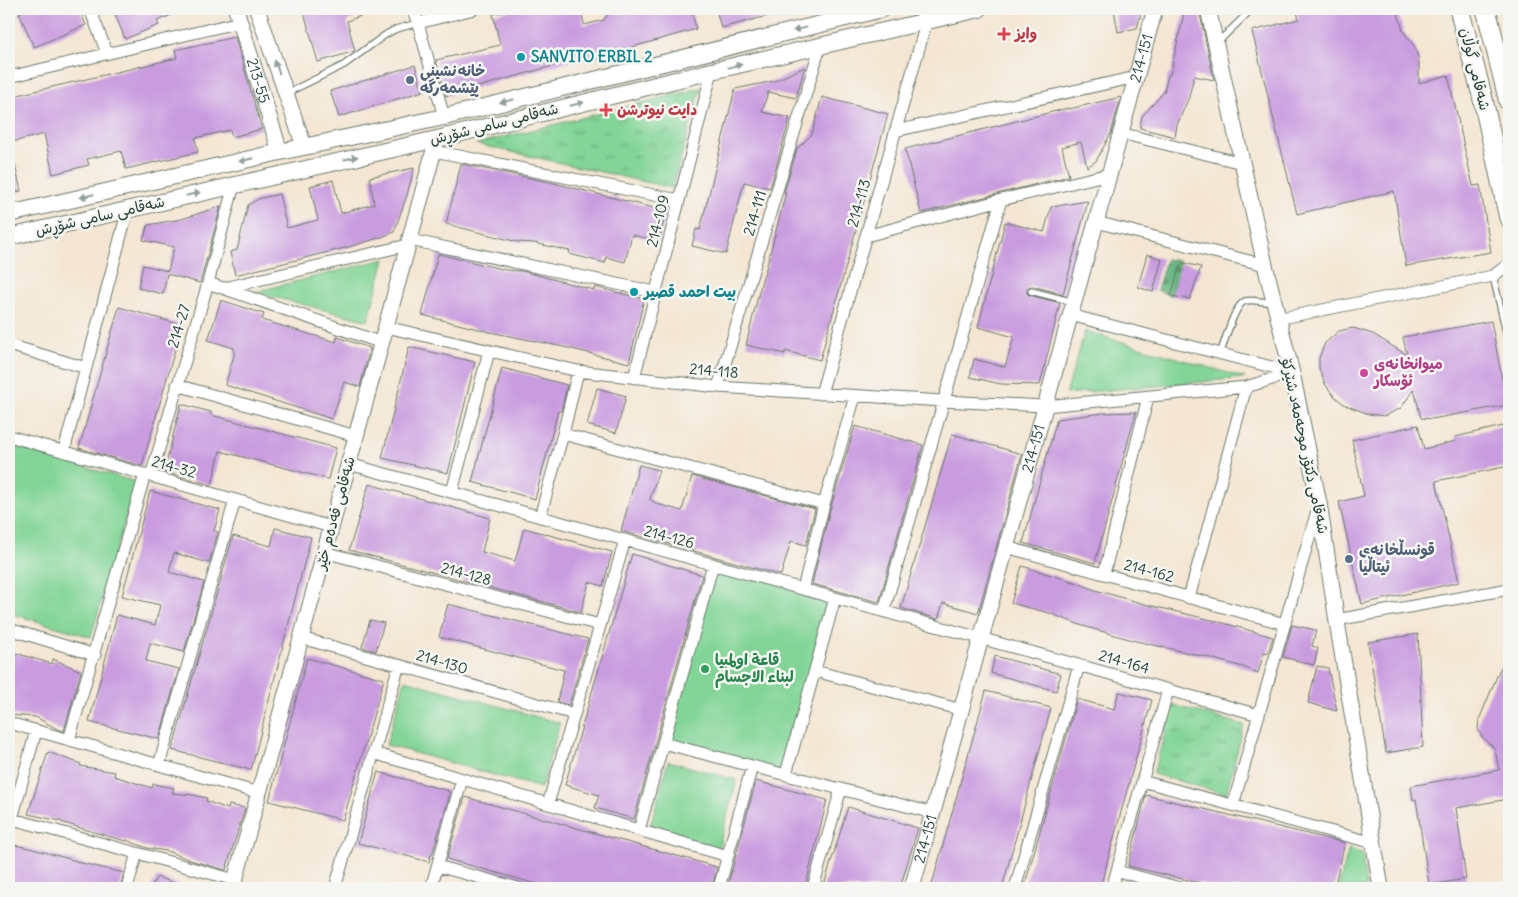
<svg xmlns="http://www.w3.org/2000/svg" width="1518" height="897" viewBox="0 0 1518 897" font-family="Delius,'Playpen Sans Arabic',sans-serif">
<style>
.grass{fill:#82d597;stroke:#508966}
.forest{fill:url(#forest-firs);stroke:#447a5a}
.park{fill:url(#park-tufts);stroke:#508966}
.building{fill:#c99bdf}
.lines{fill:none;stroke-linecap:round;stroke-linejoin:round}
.service-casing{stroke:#6a786b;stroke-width:8}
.minor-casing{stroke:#6a786b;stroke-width:13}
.tertiary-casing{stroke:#6a786b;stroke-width:17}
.secondary-casing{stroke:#6a786b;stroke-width:18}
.primary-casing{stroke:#6a786b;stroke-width:21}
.service{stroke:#fff;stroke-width:5.5}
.minor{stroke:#fff;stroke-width:11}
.tertiary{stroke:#fff;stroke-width:15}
.secondary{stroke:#fff;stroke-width:16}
.primary{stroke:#fff;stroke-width:19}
.oneway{fill:#8f9e9a}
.health-dot{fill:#e0444e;stroke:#f6f6f2;stroke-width:2}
.culture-dot{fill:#0f9aa8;stroke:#f6f6f2;stroke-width:2}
.service-dot{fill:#5c6f8a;stroke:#f6f6f2;stroke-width:2}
.hotel-dot{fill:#d1479c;stroke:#f6f6f2;stroke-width:2}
.leisure-dot{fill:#2e9e5b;stroke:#f6f6f2;stroke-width:2}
.labels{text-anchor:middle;stroke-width:5;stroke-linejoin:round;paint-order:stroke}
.health-label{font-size:15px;font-weight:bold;fill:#be3a42;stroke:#f6f6f2;text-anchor:start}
.culture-label{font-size:15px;font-weight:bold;fill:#0d838f;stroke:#f6f6f2;text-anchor:start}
.street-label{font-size:15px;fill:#1f3d34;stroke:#f6f6f2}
.service-label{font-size:15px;font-weight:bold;fill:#4e5e75;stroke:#f6f6f2;text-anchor:start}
.hotel-label{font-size:15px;font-weight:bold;fill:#b23c85;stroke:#f6f6f2;text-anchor:start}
.leisure-label{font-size:15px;font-weight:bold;fill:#27864d;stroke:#f6f6f2;text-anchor:start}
</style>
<defs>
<pattern id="forest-firs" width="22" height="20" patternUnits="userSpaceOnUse" patternTransform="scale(1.25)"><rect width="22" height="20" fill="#69b680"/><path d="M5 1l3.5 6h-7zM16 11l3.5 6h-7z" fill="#56956a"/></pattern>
<pattern id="park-tufts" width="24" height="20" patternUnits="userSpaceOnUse" patternTransform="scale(1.25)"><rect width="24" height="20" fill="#82d597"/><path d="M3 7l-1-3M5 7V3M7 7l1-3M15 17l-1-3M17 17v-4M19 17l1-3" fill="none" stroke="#6aae7c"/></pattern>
</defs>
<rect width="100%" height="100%" fill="#f6f6f2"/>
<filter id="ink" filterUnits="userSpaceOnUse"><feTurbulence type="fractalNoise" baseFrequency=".02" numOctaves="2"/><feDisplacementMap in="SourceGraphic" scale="10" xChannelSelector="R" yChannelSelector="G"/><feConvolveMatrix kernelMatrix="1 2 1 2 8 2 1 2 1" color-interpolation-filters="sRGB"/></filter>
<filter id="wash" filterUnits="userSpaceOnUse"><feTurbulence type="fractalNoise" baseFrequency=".0096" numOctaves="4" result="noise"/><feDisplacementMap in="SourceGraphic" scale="20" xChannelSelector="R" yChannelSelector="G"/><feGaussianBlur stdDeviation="1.12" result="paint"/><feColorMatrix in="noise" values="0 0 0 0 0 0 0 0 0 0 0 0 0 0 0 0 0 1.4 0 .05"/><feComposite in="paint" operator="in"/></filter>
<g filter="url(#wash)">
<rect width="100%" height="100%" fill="#f4e6d2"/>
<path class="grass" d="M385 259 368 321 254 292Z
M1085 331 1245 378 1066 394Z
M9 445 136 482 91 637 9 613Z
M713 564 835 598 786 774 663 743Z
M405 680 560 723 541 788 386 745Z
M668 761 737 780 718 849 649 831Z
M1349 848 1362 854 1366 888H1338Z"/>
<path class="forest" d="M1166 259 1180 261 1171 296 1157 290Z"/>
<path class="park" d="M701 88 672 188 476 144Z
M1173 705 1244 725 1226 794 1153 774Z"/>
<g id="blocks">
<path class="building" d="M29 9H79L86 25 34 47 19 13Z
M113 9H186L157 21 159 25 125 39Z
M303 9H376L377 10 347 21 355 51 318 62Z
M520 9H581L584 25 604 20 609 13 607 9H691L696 29 594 58 563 63 446 96 436 60 500 45 493 14Z
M716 9H782L783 12 721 28Z
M1114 9H1142L1137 28 1118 32Z
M1185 9H1199L1214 80 1194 76 1189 97 1177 125 1175 137 1140 128 1142 116 1164 92 1168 75H1170Z
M1296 9H1397L1403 31 1415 47 1419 61V83L1448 75 1473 186 1480 185 1491 252 1406 266 1394 191 1297 214 1252 31 1299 19Z
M235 37 262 129 232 137 230 130 195 138 198 152 126 169 121 151 87 159 89 165 53 174 44 134 9 143V97L177 58 175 50Z
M415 65 423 91 339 117 330 91Z
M805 67 796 98 768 92 762 112 790 118 770 188 744 182 726 254 692 246 696 229 700 230 735 89 774 81Z
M822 97 888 114 820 360 785 351V354L746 345 763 276H764L783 204 786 192H784L797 149 812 134Z
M1121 97 1111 133 1096 161 1087 167 1081 142 1062 147 1069 176 921 213 905 149 1068 108 1069 109Z
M9 156H13L21 191 9 194Z
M461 164 554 183 666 211 659 241 632 235 625 262 606 257 605 263 569 254 570 251 534 243 518 242 446 224Z
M414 168 407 195 394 232 382 237 349 247 235 275 230 252 237 250 248 205 258 199 279 194 287 228 318 220 310 186 333 180 341 213 374 204 370 177Z
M1088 201 1063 294 1032 286 1029 287 1027 289V293L1029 295 1060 303 1040 385 1001 384 970 377 974 359 1005 367 1014 337 978 327 1005 222 1044 232 1051 207Z
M221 206 200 283 167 274 163 294 138 288 143 265 168 271 174 247 143 240 148 225 182 219Z
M438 254 506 270 522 271 594 290 595 287 644 299 629 363 564 347 490 332 422 315Z
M1147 254 1162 259 1153 292 1138 287Z
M1184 263 1201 267 1190 299 1171 296 1180 265Z
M221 300 264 314 262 320 336 342 337 337 370 348 360 387 344 382 332 419 225 385 234 356V348L208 340Z
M119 307 182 325 142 466 79 448Z
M1491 321 1507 405 1432 419 1421 418 1414 389 1401 408 1385 416 1369 414 1345 405 1334 396 1325 384 1319 368V358L1325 343 1339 331 1353 328 1373 334 1407 355 1403 337Z
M409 347 475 362 448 473 382 458Z
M502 368 567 385 561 411H558L535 499 472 482Z
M597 388 626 396 616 433 587 425Z
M181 404 211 412V415L336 448 328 479 220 451 212 485 164 472Z
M1136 412 1095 563 1023 543 1057 419 1103 413Z
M1418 425 1424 449 1456 441 1455 437 1503 426 1509 452V466L1436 481 1459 582 1362 604 1339 502 1364 496 1352 440Z
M855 426 923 445 879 602 812 584 829 513Z
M952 434 1022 454 978 613 943 603 938 619 901 608Z
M639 465 659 470 650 499 657 504 682 511 692 476 815 509 806 545 791 541 781 575 621 531Z
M369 484 490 518 482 552 515 561 524 528 612 552 603 586 589 582 581 612 349 550Z
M150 491 220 510 214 531 218 532 209 563 174 553 169 572 204 582 184 652 150 643 146 661 179 669 159 739 89 722 117 615 155 625 160 605 122 596Z
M275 528 311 537 251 770 172 750 233 536 271 546Z
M632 554 702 575 634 819 595 808 599 795 565 785Z
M1022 566 1078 583 1095 590 1148 605 1216 621 1273 637 1268 653 1264 652 1258 673 1243 667 1207 657 1136 641 1083 626 1049 613 1011 603Z
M448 604 588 639 569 705 557 702 564 670 439 637Z
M370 620 384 623 376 651 362 647Z
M1292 625 1316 630 1312 646 1318 648 1314 665 1283 657Z
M1418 634 1423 747 1386 753 1368 642Z
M9 651 52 664 53 659 81 671 64 731 57 729 36 717 9 715Z
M1509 655V799L1456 808 1466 879 1429 885 1416 799 1413 800 1411 786 1499 770 1495 749 1482 737 1478 729 1479 720 1499 671Z
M995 656 1061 674 1056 691 991 673Z
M307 658 384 679 343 820 269 801Z
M1317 666 1328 668 1337 711 1308 703Z
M986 691 1051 708 1002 888H931Z
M1119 692 1152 700 1100 888H1024L1077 699 1114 709Z
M48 752 81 764 80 766 115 772 114 776 152 788 153 784 174 788 172 793 193 795 207 798 206 801 228 809 229 805 245 808 226 870 193 861 167 851 147 848 126 840V841L97 833 61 822V821L28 814Z
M378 772 449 791 448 792 450 793 432 855H431L429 862 358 843Z
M756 781 827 800 805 888H727Z
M1146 795 1345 843 1334 888H1221L1128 866Z
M465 797 717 867 712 888H551L447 859Z
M848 807 918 828 900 888H823Z
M9 844 29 848 77 861V862L124 873 120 888H9Z
M157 877 185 887V888H150Z"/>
</g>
</g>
<g filter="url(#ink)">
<use href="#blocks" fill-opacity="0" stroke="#6a786b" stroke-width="1"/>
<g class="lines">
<defs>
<path id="service" d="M1218 42 1252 9
M287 93 344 65 385 35 396 29 418 23
M1493 276 1509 344
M1031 291 1074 302
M1220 354C1225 342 1234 305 1245 301 1253 299 1265 302 1273 303
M1474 888H1476"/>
<path id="minor" d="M90 9 107 53
M412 9 418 23 444 117
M418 23 474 9
M9 77 240 22
M895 131 1136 77
M1120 133 1242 163
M434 151 679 200
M1096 222 1265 265
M866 236 1001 200 1109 174
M410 240 655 292
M208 283 382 343
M224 288 408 245
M1070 315 1291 372
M1277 319 1493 276 1509 264
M386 327 578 371 718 387 943 401 1045 406 1246 387 1292 373
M9 345 86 368
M634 378 712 71
M177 385 356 436
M718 387 820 47
M821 394 927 20
M563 434 824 504
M9 436 331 527
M64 451 128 209
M349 464 1259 715
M151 476 208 283 234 185
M452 492 489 351
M540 517 563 434 578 371
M1006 547 1285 624
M324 552 600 625
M1104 574 1148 397
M803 589 824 504 855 396
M1189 598 1246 387
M884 611 1001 200
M1336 620 1509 589
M9 629 95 655
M301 638 574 714
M815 671 962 710
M9 723 259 793
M69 740 145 474
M663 743 933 813
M373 753 728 856
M159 765 235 500
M786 774 835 598
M1142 781 1374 843
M548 804 625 540
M1233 805 1318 507
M9 818 235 880
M12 819 36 731
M639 830 713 564
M437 866 518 888
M1117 871 1180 888
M127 888 137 853
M335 888 399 665
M431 888 462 779
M719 888 752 766
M813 888 841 789
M1015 888 1079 665
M1112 888 1168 690"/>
<g id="tertiary">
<path id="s1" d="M236 9 280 152"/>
<path d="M257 9 304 146"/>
<path d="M1208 9 1265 265 1292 373 1319 503 1338 628 1381 888"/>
<path d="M233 888 437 139"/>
<path id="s2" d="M912 888 1155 9"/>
</g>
<path id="secondary" d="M9 214 280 152 444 117 882 9
M9 237 437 139 712 71 979 9"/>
<path id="primary" d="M1459 9 1482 95 1509 218
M1486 9 1509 102"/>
</defs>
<use href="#service" class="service-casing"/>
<use href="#minor" class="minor-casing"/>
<use href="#tertiary" class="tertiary-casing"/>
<use href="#secondary" class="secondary-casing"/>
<use href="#primary" class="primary-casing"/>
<use href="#service" class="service"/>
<use href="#minor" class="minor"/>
<use href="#tertiary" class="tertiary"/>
<use href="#secondary" class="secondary"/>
<use href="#primary" class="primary"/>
</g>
<defs><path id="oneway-solid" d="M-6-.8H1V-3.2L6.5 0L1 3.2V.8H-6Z" transform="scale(1.25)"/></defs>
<g class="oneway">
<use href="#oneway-solid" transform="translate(800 29) rotate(166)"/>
<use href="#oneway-solid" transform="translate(735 66) rotate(-13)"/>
<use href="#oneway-solid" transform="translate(277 67) rotate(-110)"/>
<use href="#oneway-solid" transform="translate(507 101) rotate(166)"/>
<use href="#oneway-solid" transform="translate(577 104) rotate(-14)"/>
<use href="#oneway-solid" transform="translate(351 158) rotate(-13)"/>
<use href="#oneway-solid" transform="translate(246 160) rotate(167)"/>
<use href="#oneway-solid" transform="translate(193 194) rotate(-13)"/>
<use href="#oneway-solid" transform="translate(87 196) rotate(167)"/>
</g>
</g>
<g class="health-dot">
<path d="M1001.5 26.5h5v5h5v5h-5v5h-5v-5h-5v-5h5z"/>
<path d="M603.5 102.5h5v5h5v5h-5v5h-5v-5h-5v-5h5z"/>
</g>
<g class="culture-dot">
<circle cx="521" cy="57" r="5"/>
<circle cx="634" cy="292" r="5"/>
</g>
<g class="service-dot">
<circle cx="410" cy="80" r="5"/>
<circle cx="1349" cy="559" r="5"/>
</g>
<circle class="hotel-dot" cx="1364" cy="373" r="5"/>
<circle class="leisure-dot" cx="705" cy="669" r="5"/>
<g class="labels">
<g class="health-label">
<text x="1015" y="39">وايز</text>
<text x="617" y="115">دايت نيوترشن</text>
</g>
<g class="culture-label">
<text x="531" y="62">SANVITO ERBIL 2</text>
<text x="644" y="297">بيت احمد قصير</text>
</g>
<g class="street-label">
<text dy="5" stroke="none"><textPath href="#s2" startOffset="861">214-151</textPath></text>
<text transform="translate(1475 69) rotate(76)" y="5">شەقامی گوڵان</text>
<text dy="5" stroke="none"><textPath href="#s1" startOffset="75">213-55</textPath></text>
<text transform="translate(494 124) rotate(-14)" y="5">شەقامی سامی شۆڕش</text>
<text transform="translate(859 203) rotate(-74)" y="5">214-113</text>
<text transform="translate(755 213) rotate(-73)" y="5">214-111</text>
<text transform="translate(100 216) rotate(-13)" y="5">شەقامی سامی شۆڕش</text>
<text transform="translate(658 221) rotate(-76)" y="5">214-109</text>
<text transform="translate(179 326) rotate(-73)" y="5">214-27</text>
<text transform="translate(714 371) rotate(5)" y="5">214-118</text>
<text transform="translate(1305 446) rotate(78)" y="5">شەقامی دکتۆر موحەمەد شێرکۆ</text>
<text dy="5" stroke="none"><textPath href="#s2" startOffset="456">214-151</textPath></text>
<text transform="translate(174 467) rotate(16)" y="5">214-32</text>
<text transform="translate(335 513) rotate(-75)" y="5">شەقامی قەدەم خێر</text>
<text transform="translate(669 537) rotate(15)" y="5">214-126</text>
<text transform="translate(1149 571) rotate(15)" y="5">214-162</text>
<text transform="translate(466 574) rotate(15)" y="5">214-128</text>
<text transform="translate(442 662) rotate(16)" y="5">214-130</text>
<text transform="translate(1124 662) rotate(16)" y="5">214-164</text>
<text dy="5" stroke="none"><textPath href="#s2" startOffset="51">214-151</textPath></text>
</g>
<g class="service-label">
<text x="420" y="76">خانەنشینی<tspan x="420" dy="17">پێشمەرگە</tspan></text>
<text x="1359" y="555">قونسڵخانەی<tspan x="1359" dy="17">ئیتاڵیا</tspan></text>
</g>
<g class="hotel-label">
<text x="1374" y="369">میوانخانەی<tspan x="1374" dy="17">ئۆسکار</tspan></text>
</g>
<g class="leisure-label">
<text x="715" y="665">قاعة اولمبيا<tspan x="715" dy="17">لبناء الاجسام</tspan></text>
</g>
</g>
<rect width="1518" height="897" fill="none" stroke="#f6f6f2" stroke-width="30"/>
</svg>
